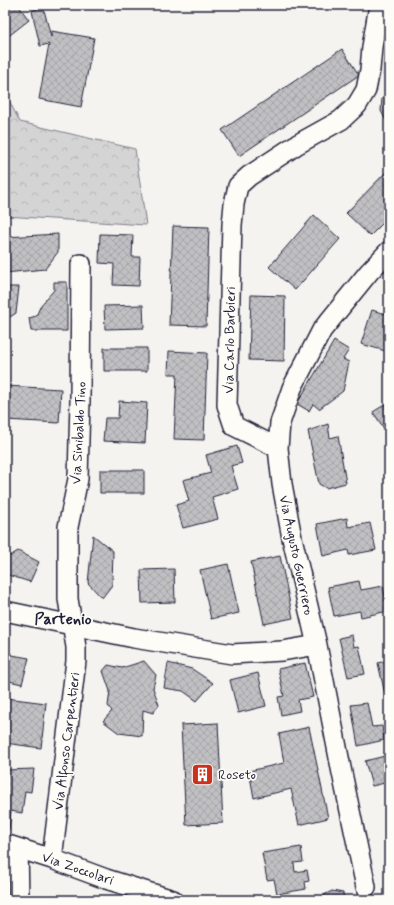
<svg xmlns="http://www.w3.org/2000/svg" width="394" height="905" viewBox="0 0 394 905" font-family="Mynerve,sans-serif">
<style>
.forest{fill:url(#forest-crowns);stroke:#7c7b88}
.building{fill:url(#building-cross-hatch);stroke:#22223b}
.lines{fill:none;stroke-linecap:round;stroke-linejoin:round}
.minor-casing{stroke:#22223b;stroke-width:22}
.minor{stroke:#fdfcf7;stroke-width:19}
.labels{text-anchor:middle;stroke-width:3.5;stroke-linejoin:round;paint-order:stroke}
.street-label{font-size:14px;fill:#22223b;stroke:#fdfcf7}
.poi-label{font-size:14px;fill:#22223b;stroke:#fdfcf7;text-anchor:start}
.quarter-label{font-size:16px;font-weight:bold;fill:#22223b;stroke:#fdfcf7}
</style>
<defs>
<pattern id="forest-crowns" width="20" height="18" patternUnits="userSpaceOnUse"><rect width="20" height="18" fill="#d5d4d5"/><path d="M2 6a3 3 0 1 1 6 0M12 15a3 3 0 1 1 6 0" fill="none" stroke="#b7b6b8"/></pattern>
<pattern id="building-cross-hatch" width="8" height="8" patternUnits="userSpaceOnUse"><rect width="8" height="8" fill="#c0bfc2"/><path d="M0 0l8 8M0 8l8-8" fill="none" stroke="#a5a4a8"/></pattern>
</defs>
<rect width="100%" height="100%" fill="#f4f3ef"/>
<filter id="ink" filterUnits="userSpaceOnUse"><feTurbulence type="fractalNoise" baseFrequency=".025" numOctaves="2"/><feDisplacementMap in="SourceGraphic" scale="8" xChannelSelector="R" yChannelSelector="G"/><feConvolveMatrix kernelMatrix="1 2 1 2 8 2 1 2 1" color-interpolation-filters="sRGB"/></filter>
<g filter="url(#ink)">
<path class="forest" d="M5 93 20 122 135 149 146 225 5 216Z"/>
<path class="building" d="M5 5H18L29 20 6 38Z
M43 6 51 37V31L94 38 81 107 39 99 49 44 40 46 32 11Z
M386 46H389V76H384Z
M342 49 359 75 239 156 222 130Z
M389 97V126L381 111 382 98Z
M389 169V217L370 236 346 213Z
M314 215 340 239 295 290 269 267Z
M173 226 209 227 206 326 169 325Z
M58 234V252L45 269 5 273V237Z
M100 234 133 235 132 257H140L139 286 113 285 114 264 99 263Z
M54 282H67V331H31L29 318 36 316 41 305 54 290Z
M5 287H19L16 313 7 319 5 326Z
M251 295 285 296 284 361 249 360Z
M389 301V352L361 344 372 310 385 314Z
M143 305 144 328 105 329 104 306Z
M334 341 349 350 343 359 349 362 343 391 319 409 313 404 309 411 297 404Z
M104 348H147V371H104Z
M169 351 207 353 204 440 174 439 177 374H168Z
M5 386 61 389 59 423 5 420Z
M119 401 147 403 145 443 103 441 105 418H118Z
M389 402V436L373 412Z
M328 424 330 438 338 436 346 483 326 488 319 484 308 431Z
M237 446 242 463 231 466 238 489 212 497 218 519 183 528 176 505 189 501 183 480 211 473 206 455Z
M100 470H144V493H100Z
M347 518 348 527 370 523 376 550 349 555 348 550 323 556 317 524Z
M93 535 113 551 112 585 102 598 88 583Z
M18 551 39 562 30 582 5 574V554L10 556Z
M280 556 293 618 264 624 251 562Z
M228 564 239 613 211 619 200 570Z
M174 569 175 602 142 603 141 570Z
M359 581 361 590 383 586 388 611 361 617 360 611 334 616 328 587Z
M5 630H9L5 646Z
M352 635 354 647 359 646 365 674 348 677 339 638Z
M5 647 12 655 29 658 22 684 5 680Z
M389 660V708H388L378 663Z
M144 661 156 675 153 688 159 705 153 713 143 710 142 736 119 733 103 721 112 711 108 706 110 691 103 671 108 665 122 668Z
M168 663 192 669 213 683 197 701 183 691 164 688Z
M305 663 313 697 298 700 300 711 281 715 278 697 284 696 278 669Z
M258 673 266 706 238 713 230 680Z
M6 698 46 703 41 748 5 743Z
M367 703 372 727 382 726 384 740 358 746 351 705Z
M218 723 223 823 186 825 181 725Z
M309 727 328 818 299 825 291 789 254 798 249 771 284 763 279 734Z
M389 755V782L372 786 365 761Z
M34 769 31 792 25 791 22 813 11 811 9 830H5V770Z
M301 847 303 862 294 863 295 872 307 870 309 881 305 882 306 889 277 894 274 879 267 880 262 853Z
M332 891 343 893 344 900H325L324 895Z"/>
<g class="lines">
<defs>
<path id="minor" d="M278 448 234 426 227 405 232 225 234 204 238 186 249 176 296 145 341 120 357 105 366 90 370 70 372 47 379 5
M5 611 134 638 232 654 282 651 317 645
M5 844 52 859 106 879 173 900
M18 848 19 900
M52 859 76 661V647L68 599V527L78 479 80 400 81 264
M366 887 342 773 317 645 292 538 282 484 278 448 280 423 292 388 322 330 369 272 389 251"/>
</defs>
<use href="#minor" class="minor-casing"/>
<use href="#minor" class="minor"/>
</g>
</g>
<defs>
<symbol id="building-square" viewBox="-11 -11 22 22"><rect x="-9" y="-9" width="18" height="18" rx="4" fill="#c8321e" stroke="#fdfcf7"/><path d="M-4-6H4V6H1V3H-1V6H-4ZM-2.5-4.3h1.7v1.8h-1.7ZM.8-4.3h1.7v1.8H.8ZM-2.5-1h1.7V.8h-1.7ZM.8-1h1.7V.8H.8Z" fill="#fff"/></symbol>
</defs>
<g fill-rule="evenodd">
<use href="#building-square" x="190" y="762" width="25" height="25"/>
</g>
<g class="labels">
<g class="street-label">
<text transform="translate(229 340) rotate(-89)" y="5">Via Carlo Barbieri</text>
<text transform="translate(78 433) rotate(-87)" y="5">Via Sinibaldo Tino</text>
<text transform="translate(297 555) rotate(78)" y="5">Via Augusto Guerriero</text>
<text transform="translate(66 741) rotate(-83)" y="5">Via Alfonso Carpentieri</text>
<text transform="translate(78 868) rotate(19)" y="5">Via Zoccolari</text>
</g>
<g class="poi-label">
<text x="218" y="779">Roseto</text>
</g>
<g class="quarter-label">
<text x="63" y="624">Partenio</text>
</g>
</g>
<rect width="394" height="905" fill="none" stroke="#fdfcf7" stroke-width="20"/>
<rect x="10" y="10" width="374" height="885" fill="none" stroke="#22223b" stroke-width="1.5" filter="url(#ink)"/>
</svg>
